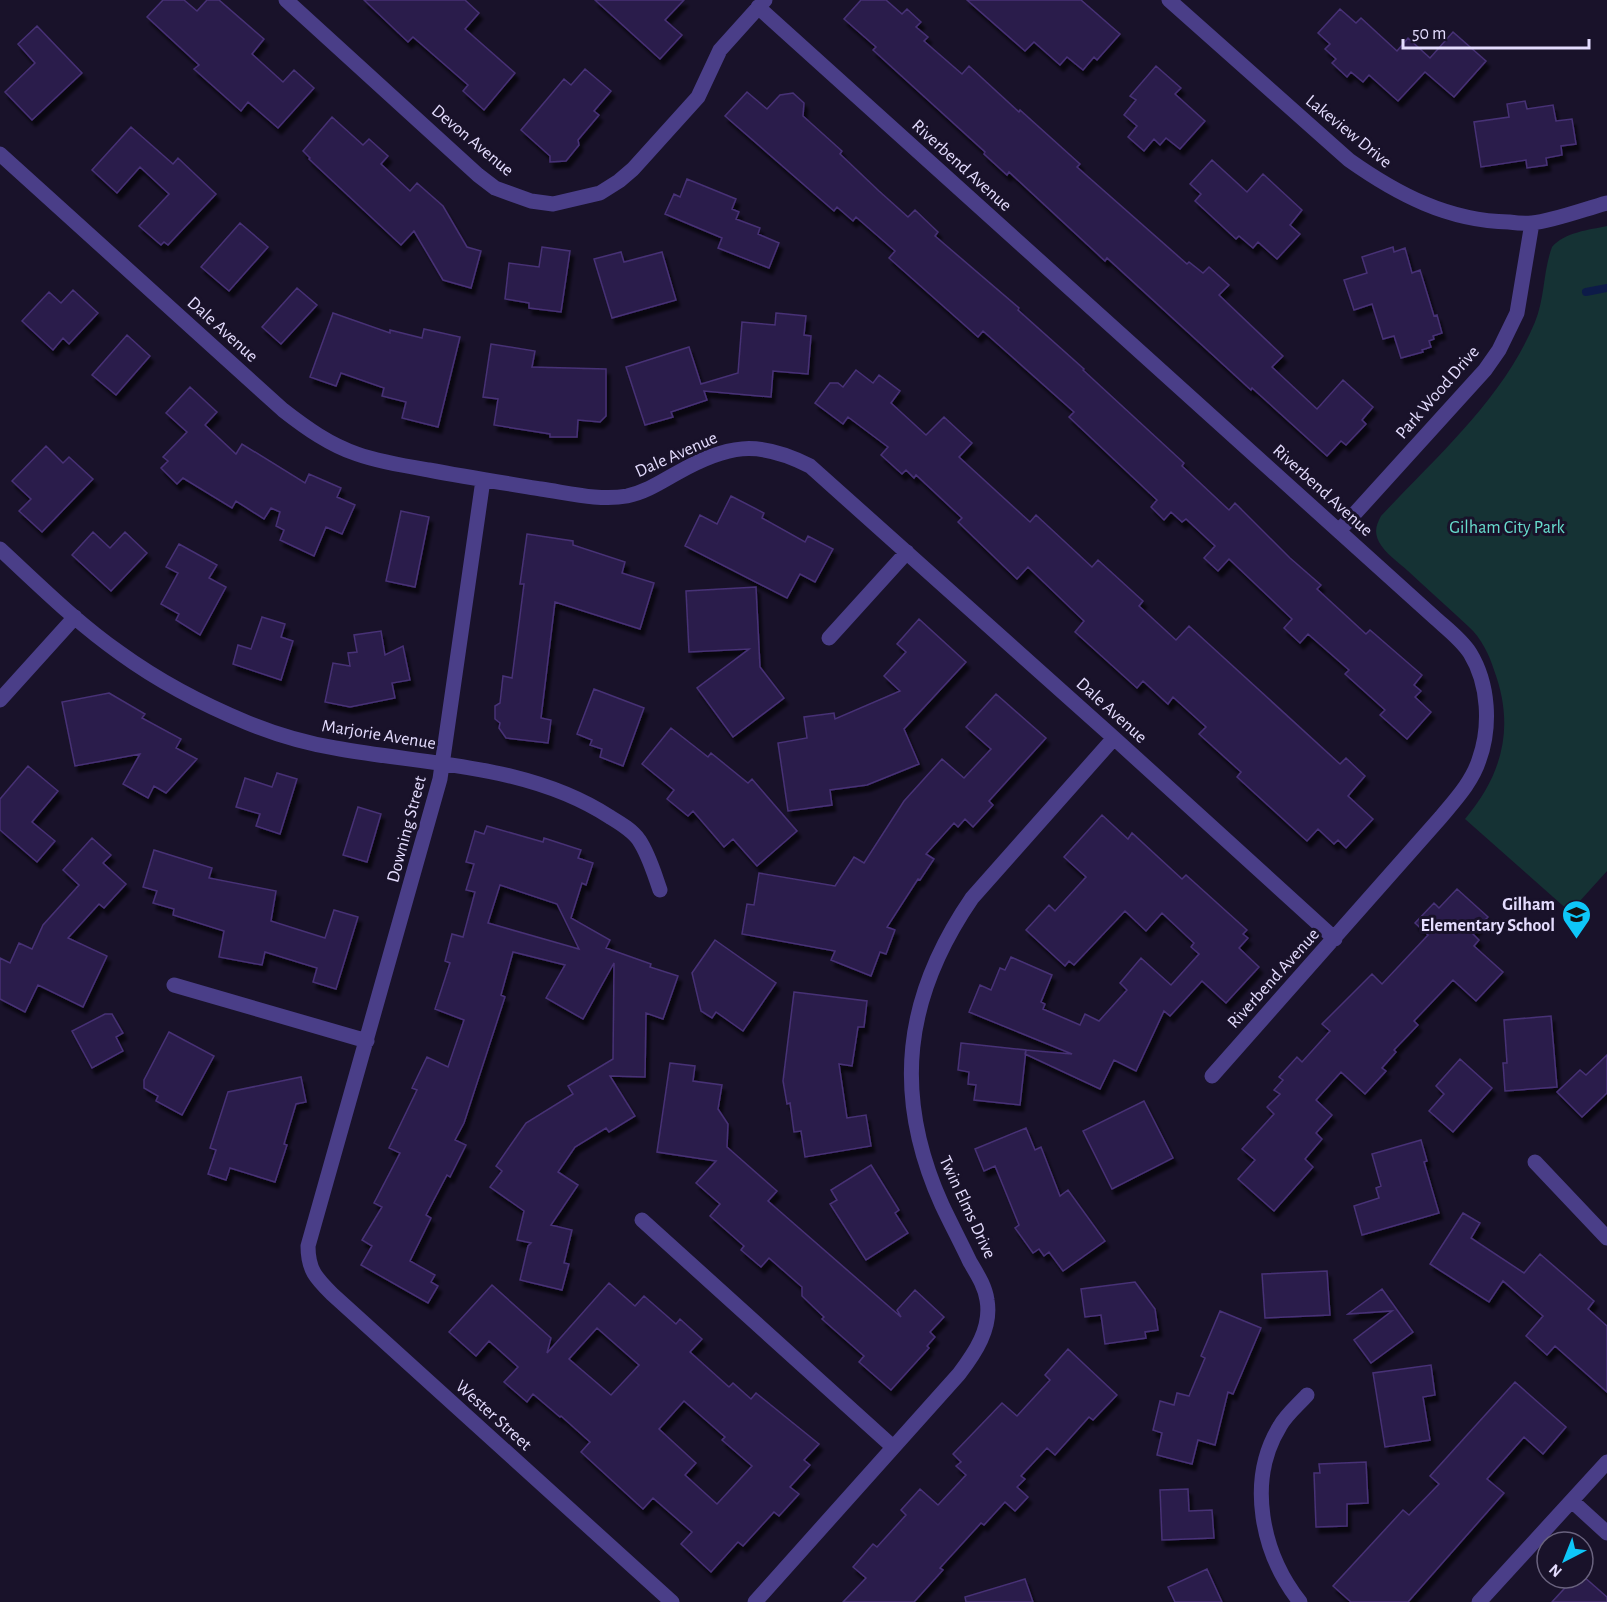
<svg xmlns="http://www.w3.org/2000/svg" width="1607" height="1602" viewBox="0 0 1607 1602" font-family="'Alegreya Sans',sans-serif">
<style>
.green{fill:#153234}
.lines{fill:none;stroke-linecap:round;stroke-linejoin:round}
.stream{stroke:#0d1b48;stroke-width:8}
.building{fill:#2c1e4b;stroke:#473176;stroke-width:1.5;fill-rule:evenodd;filter:url(#shadow)}
.minor{stroke:#4a3e88;stroke-width:15}
.labels{text-anchor:middle;stroke-width:6;stroke-linejoin:round;paint-order:stroke}
.street-label{font-size:18px;fill:#e4dcfe;stroke:#19122a}
.park-label{font-size:18px;fill:#68dece;stroke:#19122a}
.poi-label{font-size:18px;font-weight:bold;fill:#e4dcfe;stroke:#19122a;text-anchor:end}
</style>
<defs>
<filter id="shadow"><feDropShadow dx="3.5" dy="6" stdDeviation="1.5" flood-color="#0009"/></filter>
</defs>
<rect width="100%" height="100%" fill="#19122a"/>
<path class="green" d="M1607 226V871L1570 912 1465 819C1503 774 1515 726 1494 670 1489 654 1481 638 1469 627 1449 608 1428 590 1408 571 1398 562 1385 553 1379 542 1374 532 1376 525 1381 516 1437 456 1503 399 1535 322 1545 298 1543 271 1552 247 1565 232 1589 230 1607 226Z"/>
<g class="lines">
<path class="stream" d="M1586 292 1607 288"/>
</g>
<path class="building" d="M163 0H184L197 11 207 0H219L264 39 252 54 283 82 294 70 314 88 278 128 248 102 241 111 194 69 199 65 147 17Z
M364 0H465L479 13 465 29 515 73 484 110 463 91 468 85 413 37 408 42Z
M595 0H684L665 20 682 35 660 59Z
M861 0H886L902 14 907 9 921 22 916 27 928 37 924 41 962 74 969 66 1019 112 1020 110 1080 164 1077 167 1187 264 1189 262 1203 273 1209 267 1229 285 1219 295 1283 356 1272 367 1317 409 1343 380 1373 407 1362 420 1366 424 1346 445 1341 441 1327 456 1252 388 1251 390 1107 258 1105 261 1009 172 1007 175 984 154 985 152 873 50 876 47 844 19Z
M967 0H1081L1120 34 1097 60 1094 57 1083 70 1067 57 1060 65 1034 42 1025 51Z
M1340 9 1356 23 1361 18 1397 51 1408 38 1430 58 1453 32 1486 61 1454 97 1425 72 1398 101 1369 75 1363 82 1351 72 1347 77 1332 63 1336 59 1325 49 1330 44 1318 33Z
M37 26 82 73 32 120 5 92 35 63 18 44Z
M1156 66 1181 88 1175 94 1205 121 1180 149 1166 138 1160 145 1154 139 1144 151 1128 137 1137 126 1124 115 1136 100 1130 96Z
M585 69 611 91 594 111 599 115 578 140 579 145 566 161 550 162V156L521 130 564 79 571 85Z
M747 92 767 109 780 95 793 93 804 103 803 116 842 151 840 154 879 191 908 217 915 210 938 232 935 236 1019 308 1018 310 1084 369 1083 370 1184 463 1182 466 1229 510 1235 503 1290 558 1321 585 1317 589 1366 634 1370 630 1422 675 1414 685 1421 691 1415 697 1431 712 1407 739 1380 715 1385 710 1345 674 1349 670 1308 634 1300 643 1284 628 1292 619 1229 559 1218 571 1204 558 1215 546 1186 519 1182 522 1171 512 1164 520 1151 507 1157 500 1069 417 1074 412 983 331 978 337 889 258 895 251 856 217 853 221 837 207 834 211 725 116Z
M1525 101 1527 109 1553 105 1556 121 1572 119 1576 144 1561 146 1562 155 1546 158 1547 165 1527 168 1526 160 1481 167 1474 122 1509 117 1507 104Z
M332 117 363 145 369 139 388 156 381 164 410 191 417 183 443 206 467 247 481 251 471 288 443 280 414 231 401 245 309 159 310 158 303 151Z
M131 127 173 164 178 158 216 194 168 245 164 242 161 245 139 226 169 194 140 167 117 193 92 170Z
M1212 160 1247 192 1263 174 1302 210 1290 225 1300 234 1277 259 1258 242 1253 248 1239 236 1236 239 1195 201 1201 194 1190 184Z
M687 179 736 199 732 209 739 212 736 219 760 228 758 234 779 243 769 268 718 248 722 238 665 214 674 194 680 197Z
M240 223 268 247 229 291 201 267Z
M542 247 570 251 561 312 529 308V303L505 299 509 263 539 267Z
M1393 247 1394 252 1405 248 1412 273 1420 270 1434 316 1437 315 1442 333 1433 336 1434 339 1429 341 1431 347 1422 350 1423 352 1401 358 1394 336 1383 339 1372 304 1354 310 1344 280 1367 273 1362 257Z
M621 252 624 262 662 252 676 300 612 318 594 259Z
M297 288 317 305 281 344 262 327Z
M73 290 98 313 69 344 63 338 53 350 22 321 49 292 61 303Z
M333 313 390 333V330L422 338 424 329 460 337 438 427 402 418 406 402 382 396 384 388 341 373 336 386 310 377Z
M776 313 806 316 804 335 811 336 808 374 773 371 771 397 704 391 707 400 671 412 673 417 645 425 626 367 689 347 701 384 738 373 742 322 775 325Z
M127 335 150 356 116 395 92 375Z
M491 344 535 351 532 367 606 369V416L600 422 578 420 577 437H550V434L494 425 498 399 483 397Z
M856 370 873 383 879 375 900 391 891 403 926 435 944 417 972 443 959 457 1030 522 1036 515 1092 567 1098 560 1143 601 1139 606 1176 640 1189 626 1340 764 1346 758 1365 776 1348 796 1373 819 1346 848 1338 840 1334 844 1318 829 1307 841 1237 777 1241 772 1199 734 1206 727 1173 697 1168 704 1143 681 1137 688 1075 632 1084 621 1028 567 1017 579 958 522 962 518 916 475 914 478 906 470 902 474 881 455 888 447 848 417 843 424 815 403 830 383H838L843 387Z
M190 387 217 412 205 425 236 454 242 444 305 483 309 474 341 488 337 497 355 505 342 534 326 527 314 556 280 540 284 530 276 526 280 512 271 508 264 519 236 501 232 508 183 478 177 484 161 468 168 461 163 457 187 432 166 413Z
M46 446 63 463 69 457 93 479 42 532 19 511 31 499 12 481Z
M731 496 764 513 762 518 805 542 808 536 833 549 815 582 800 574 787 598 685 546 700 515 717 524Z
M401 511 429 517 415 587 386 581Z
M93 532 110 548 125 532 147 553 111 591 72 555Z
M527 534 573 541V545L625 562 622 573 654 583 640 629 555 602 541 718 551 720 548 743 506 738 499 728 500 723 495 719V706L500 703 503 676 512 678 524 584H520Z
M179 544 217 565 209 578 226 587 200 635 176 620 179 614 161 604 178 573 166 567Z
M756 587 760 667 784 698 733 737 697 688 749 649 689 652 686 591Z
M262 617 285 624 281 637 293 641 281 680 233 664 238 645 251 649Z
M919 619 966 662 904 729 919 764 867 785 830 790 832 805 788 811 778 743 807 738 804 717 834 713 835 719 900 691 884 676 906 652 897 644Z
M381 631 385 655 403 646 410 680 392 683 395 698 350 707 325 702 333 663 350 666 348 653 357 652 354 635Z
M594 689 644 708 623 766 600 757 602 749 590 745 592 740 577 734Z
M109 693 145 714 142 718 181 739 176 748 197 759 166 793 154 786 148 798 123 784 140 754 75 766 62 702Z
M996 694 1046 738 989 801 993 805 973 827 965 819 958 827 954 823 926 854 934 859 920 880 918 879 887 927 895 930 886 954 880 952 871 976 831 960 835 951 742 934 747 904 754 905 759 873 835 886 854 857 864 863 904 801 942 759 964 778 991 749 966 727Z
M671 728 708 757 711 753 748 783 752 779 797 831 757 866 733 839 724 847 693 811 688 816 667 799 674 790 642 764Z
M28 766 58 791 32 822 55 841 37 862 0 830V799Z
M277 773 297 779 280 834 256 826 260 814 236 807 245 778 272 787Z
M358 807 381 814 367 862 343 855Z
M1102 815 1128 839 1132 833 1182 879 1186 875 1247 930 1243 934 1248 938 1239 948 1259 967 1226 1003 1202 981 1170 1016 1164 1011 1136 1071 1114 1060 1100 1089 1025 1054 1026 1050 1072 1054 969 1012 980 985 991 990 1000 968 1005 970 1011 957 1052 975 1041 1002 1045 1004 1043 1009 1080 1025 1085 1014 1099 1021 1127 990 1120 983 1141 958 1171 985 1199 954 1191 947 1194 943 1162 913 1146 931 1125 911 1074 965 1069 961 1065 966 1026 930 1049 905 1055 911 1086 877 1064 857Z
M487 826 543 842 544 838 581 850 578 858 593 863 586 885 582 883 571 918 610 940 606 948 651 964 650 967 678 976 663 1019 646 1013 645 1077 610 1076 635 1116 609 1132 606 1128 575 1147 558 1172 578 1185 551 1225 572 1230 564 1263 569 1264 562 1290 520 1280 528 1246 531 1243 517 1240 524 1211 490 1187 502 1171 496 1166 526 1123 573 1094 568 1086 613 1059 614 963 583 1019 546 998 565 965 513 952 501 995 505 997 464 1123 455 1140 466 1145 450 1177 447 1175 426 1215 431 1218 410 1261 435 1275 431 1282 438 1286 428 1303 361 1265 372 1246 362 1240 382 1207 374 1203 400 1153 389 1148 417 1090 412 1088 427 1057 448 1067 464 1020 435 1009 450 963 445 961 452 934 463 937 475 892 466 890 474 864 466 862 475 831 484 834ZM500 885 557 904 579 949 488 923Z
M92 838 111 855 103 863 126 884 104 908 99 904 68 938 107 956 83 1007 38 985 25 1012 0 999V958L10 963 19 943 32 949 43 925 79 885 63 870Z
M154 850 212 868 209 878 276 891 271 921 325 938 334 910 358 917 336 989 313 982 317 968 265 952 262 965 219 957 224 931 173 915 174 909 153 903 157 891 143 887Z
M1457 889 1488 917 1472 933 1479 940 1474 946 1503 972 1476 1001 1453 980 1414 1021 1418 1025 1394 1050 1396 1052 1382 1068 1386 1071 1365 1094 1341 1072 1316 1100 1332 1115 1316 1133 1322 1139 1305 1159 1313 1167 1274 1211 1238 1179 1255 1160 1242 1149 1274 1114 1267 1107 1280 1094 1274 1090 1283 1080 1279 1077 1297 1057 1302 1062 1330 1031 1322 1024 1372 974 1382 984 1428 935 1415 923 1434 903 1439 908Z
M715 940 776 983 743 1031 716 1012 712 1018 701 1011 692 973Z
M794 992 867 1001 864 1027H858L852 1066 839 1064 847 1118 866 1115 871 1146 805 1157 801 1131 794 1132 790 1103 787 1104 783 1081Z
M105 1014H112L123 1033 116 1037 123 1051 92 1068 72 1031Z
M1551 1016 1557 1087 1505 1091 1503 1063H1507L1504 1020Z
M169 1032 214 1056 182 1115 156 1101 158 1096 144 1088V1080Z
M961 1043 1026 1050 1020 1105 974 1100 976 1085 968 1084 969 1072 958 1070Z
M1607 1055V1093L1582 1117 1557 1092 1580 1070 1586 1075Z
M1460 1059 1492 1088 1453 1132 1429 1111 1444 1094 1436 1086Z
M670 1063 695 1066 693 1081 722 1085 718 1109 728 1124 727 1147 777 1191 768 1201 901 1317 897 1310 915 1290 944 1317 930 1332 935 1337 927 1346 929 1348 891 1390 859 1362 864 1356 822 1319 824 1317 802 1296V1287L769 1258 761 1267 741 1250 744 1246 710 1216 720 1204 696 1183 716 1161 657 1152Z
M301 1077 306 1102 296 1104 284 1144 287 1145 275 1182 230 1168 226 1180 208 1174 216 1150 210 1148 228 1092Z
M1144 1101 1173 1158 1112 1189 1083 1131Z
M1026 1128 1035 1150 1041 1147 1060 1196 1068 1190 1105 1241 1063 1271 1049 1252 1044 1256 1039 1249 1033 1253 1015 1228 1019 1225 995 1166 984 1171 975 1149Z
M1421 1140 1427 1161 1424 1162 1439 1213 1362 1235 1354 1206 1379 1198 1376 1188 1381 1186 1372 1154Z
M871 1165 899 1210 895 1213 908 1233 866 1260 830 1204 837 1200 831 1190Z
M1463 1213 1480 1223 1471 1238 1524 1273 1540 1254 1594 1301 1588 1309 1607 1326V1392L1555 1346 1547 1355 1526 1336 1543 1316 1503 1281 1489 1302 1430 1264Z
M1327 1271 1330 1315 1265 1318 1262 1274Z
M1135 1282 1155 1309 1158 1330 1145 1332 1146 1338 1105 1344 1101 1315 1085 1317 1081 1289Z
M609 1283 635 1306 644 1296 676 1324 680 1319 702 1339 690 1352 729 1387 733 1383 751 1399 756 1393 819 1444 804 1460 810 1465 790 1487 799 1494 779 1516 774 1512 743 1546 738 1542 711 1572 681 1544 692 1532 653 1498 643 1509 581 1452 590 1442 561 1416 560 1417 533 1394 527 1402 504 1382 518 1367 489 1341 476 1356 449 1332 492 1285 551 1338 547 1353ZM597 1328 639 1365 611 1395 569 1359ZM684 1401 725 1437 722 1440 752 1466 717 1504 685 1475 696 1463 659 1429Z
M1382 1289 1413 1332 1371 1363 1354 1340 1392 1311 1348 1314Z
M1220 1311 1261 1328 1233 1394 1228 1392 1215 1445 1198 1440 1192 1464 1157 1455 1162 1433 1153 1430 1160 1401 1174 1405 1177 1393 1189 1396 1205 1358 1201 1356Z
M1068 1349 1117 1395 1093 1420 1089 1417 1055 1455 1047 1448 1021 1476 1025 1479 1017 1487 1028 1497 1015 1511 1005 1502 984 1525 981 1523 940 1568 943 1570 914 1602H843L866 1578 853 1567 873 1544 877 1547 906 1515 901 1510 920 1489 938 1505 966 1475 956 1466 961 1462 953 1454 1002 1403 1017 1416 1050 1380 1045 1375Z
M1431 1365 1435 1395 1423 1397 1430 1440 1385 1447 1373 1373Z
M1515 1382 1566 1427 1543 1454 1524 1437 1487 1479 1504 1493 1408 1602H1351L1333 1586 1403 1510 1409 1515 1439 1484 1430 1476Z
M1366 1462 1368 1503 1347 1504V1526L1316 1527 1314 1473H1320L1319 1464Z
M1188 1489 1189 1511 1212 1510 1214 1538 1162 1540 1160 1490Z
M1207 1569 1222 1602H1175L1168 1587Z
M1583 1576 1607 1597V1602H1552L1574 1578H1583Z
M1025 1579 1033 1602H966L965 1597Z"/>
<g class="lines">
<path class="minor" d="M286 0 478 175 495 188 531 201 553 204 600 193 619 181 633 169 698 97 720 50 765 0
M1169 0 1349 160C1397 194 1448 221 1509 222 1516 223 1524 224 1532 223 1553 221 1585 209 1607 203
M758 7 1434 617C1446 628 1461 639 1470 653 1489 684 1491 727 1479 760 1472 782 1455 800 1441 817L1212 1076
M0 154 283 410C306 428 330 445 357 454 380 462 405 466 429 470 466 477 504 483 541 489 569 493 600 501 627 496 646 492 661 482 677 473 727 445 757 439 810 466L1114 738 1335 939
M483 480 440 779 308 1246C308 1270 316 1278 332 1294L672 1602
M1339 531 1485 370 1499 350 1517 313 1532 223
M0 549C39 585 77 623 120 653 160 682 202 704 248 723 275 734 305 743 335 748 427 765 529 764 610 817 620 823 632 830 639 840 649 855 654 873 660 890
M829 638 907 552
M0 700 75 617
M174 985 367 1041
M1535 1162 1607 1238
M642 1220 893 1447
M1572 1501 1607 1533
M755 1602 959 1374C975 1353 992 1328 987 1300 985 1286 977 1274 970 1262 961 1243 951 1224 942 1205 892 1094 904 997 972 898L1114 738
M1300 1602C1262 1554 1246 1481 1280 1426 1286 1415 1298 1405 1307 1395
M1479 1602 1607 1462"/>
</g>
<defs>
<symbol id="school-pin" viewBox="-11 -11 22 30"><path d="M0 17L-7.5 6A9.5 9.5 0 1 1 7.5 6Z" fill="#0ec6f8" stroke="#19122a"/><path d="M0-5L7-2L0 1L-7-2ZM-4 1L0 2.5L4 1V4Q0 6-4 4Z" fill="#111"/></symbol>
</defs>
<g fill-rule="evenodd">
<use href="#school-pin" x="1560" y="898" width="33" height="45"/>
</g>
<g class="labels">
<g class="street-label">
<text transform="translate(1349 131) rotate(39)" y="6">Lakeview Drive</text>
<text transform="translate(473 140) rotate(40)" y="6">Devon Avenue</text>
<text transform="translate(962 165) rotate(42)" y="6">Riverbend Avenue</text>
<text transform="translate(223 329) rotate(42)" y="6">Dale Avenue</text>
<text transform="translate(1437 392) rotate(-49)" y="6">Park Wood Drive</text>
<text transform="translate(676 454) rotate(-24)" y="6">Dale Avenue</text>
<text transform="translate(1323 490) rotate(42)" y="6">Riverbend Avenue</text>
<text transform="translate(1112 710) rotate(42)" y="6">Dale Avenue</text>
<text transform="translate(379 734) rotate(9)" y="6">Marjorie Avenue</text>
<text transform="translate(406 829) rotate(-75)" y="6">Downing Street</text>
<text transform="translate(1273 978) rotate(-48)" y="6">Riverbend Avenue</text>
<text transform="translate(968 1207) rotate(65)" y="6">Twin Elms Drive</text>
<text transform="translate(494 1415) rotate(42)" y="6">Wester Street</text>
</g>
<g class="park-label">
<text x="1507" y="533">Gilham City Park</text>
</g>
<g class="poi-label">
<text x="1555" y="910">Gilham<tspan x="1555" dy="21">Elementary School</tspan></text>
</g>
</g>
<g transform="translate(1565 1560) rotate(222)"><circle r="28" fill="#19122a" stroke="#6a637f" stroke-width="1.5"/>
<path d="M0-4.5L10 22L0 15L-10 22Z" fill="#0ec6f8"/>
<text y="-9" font-size="16" font-weight="bold" text-anchor="middle" fill="#e4dcfe">N</text>
</g>
<path d="M1403 39v9h186v-9" fill="none" stroke="#e4dcfe" stroke-width="3"/>
<text x="1412" y="39" font-size="18" fill="#e4dcfe" stroke="#19122a" stroke-width="4.5" paint-order="stroke">50 m</text>
</svg>
